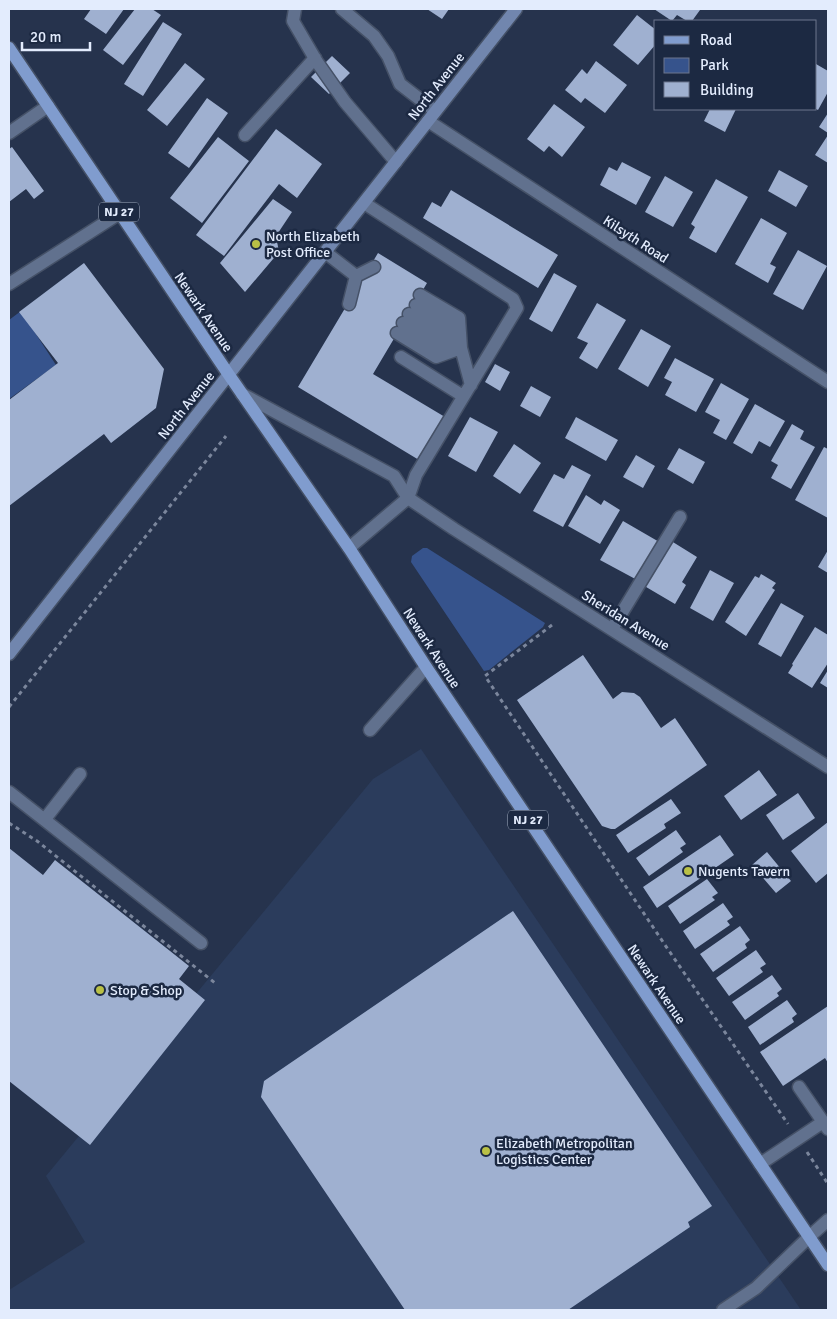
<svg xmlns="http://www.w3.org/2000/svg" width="837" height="1319" viewBox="0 0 837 1319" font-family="Signika,sans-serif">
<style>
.built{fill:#2b3c5c}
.green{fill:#36538c}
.building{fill:#9fb0d0}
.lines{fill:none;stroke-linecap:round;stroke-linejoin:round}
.lane-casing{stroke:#455167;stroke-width:15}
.street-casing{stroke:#455167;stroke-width:15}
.secondary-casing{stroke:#455167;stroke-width:15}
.primary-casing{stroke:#455167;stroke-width:15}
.path{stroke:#7b869c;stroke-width:3;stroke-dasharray:4 4;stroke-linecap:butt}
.lane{stroke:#61718e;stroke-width:12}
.street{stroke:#61718e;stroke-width:12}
.secondary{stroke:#7186ae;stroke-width:12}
.primary{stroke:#809cce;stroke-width:12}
.poi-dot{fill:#b9c046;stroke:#1c2942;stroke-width:2}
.labels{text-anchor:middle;stroke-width:5;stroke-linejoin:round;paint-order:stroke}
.shield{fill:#1c2942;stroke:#a7b2c5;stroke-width:1}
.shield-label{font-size:12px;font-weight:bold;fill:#e3ecfd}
.street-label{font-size:14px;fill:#e3ecfd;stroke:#1c2942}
.poi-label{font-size:14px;fill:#e3ecfd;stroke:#1c2942;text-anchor:start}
</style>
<rect width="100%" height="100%" fill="#26334d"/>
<path class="built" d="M421 749 801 1310H9V1290L85 1242 46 1176 373 779Z"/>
<path class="green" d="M21 311 56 365 9 399V320Z
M423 548H427L545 623 543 627 489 670 484 671 411 562 412 556Z"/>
<path class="building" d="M91 9H124L106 34 84 19Z
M135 9H152L161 15 123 65 103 50Z
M427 9H449L442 19Z
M654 9H698L700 10 692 21H687L677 15 672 21Z
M637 15 656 30V44L638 65 613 45Z
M163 22 182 34 143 96 124 84Z
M332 56 350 73 329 94 311 77Z
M596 61 627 85 605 113 585 98 581 103 565 90 582 69 587 74Z
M185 63 205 79 167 126 147 110Z
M816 64 828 71V92L818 110 816 109Z
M207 98 228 113 189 168 168 153Z
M554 104 585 127 562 157 549 146 544 152 527 139Z
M710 109H736L725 132 704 121Z
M828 113V133L819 127Z
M276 129 322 164 297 198 279 184 224 256 196 235Z
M828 135V163L815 155Z
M218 137 249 161 202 223 170 198Z
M12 147 44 191 34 199 26 189 9 202V149Z
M622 162 651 177 636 205 600 185 609 167 617 171Z
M779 170 808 186 796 207 768 191Z
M665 176 693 192 673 227 645 212Z
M716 179 748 197 716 253 689 238 695 227 691 224Z
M451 190 558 255 538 288 423 218 432 202 441 207Z
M273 199 292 212 276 236 279 252 245 292 220 263Z
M761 218 787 233 770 264 776 267 768 283 735 264Z
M798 250 827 266 803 310 773 294Z
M378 253 427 283 373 374 445 417 419 460 298 387Z
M84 263 164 369 156 408 111 443 104 434 9 506V400L58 363 19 312Z
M554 273 577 286 552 332 529 319Z
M597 303 626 320 597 369 579 358 588 343 577 338Z
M641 329 671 346 648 387 618 369Z
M675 358 714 379 696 412 665 395 672 382 664 378Z
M495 364 510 372 500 391 485 382Z
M721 383 749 399 726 440 713 433 720 420 705 412Z
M531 386 551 397 540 417 520 406Z
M755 404 785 421 770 447 759 441 752 454 733 443Z
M470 417 498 432 476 472 448 456Z
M576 417 618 440 606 461 565 438Z
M792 424 804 431 800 439 815 447 791 489 771 478 778 465 771 461Z
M514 444 541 463 520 494 493 476Z
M824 447 828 449V518L795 500Z
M679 448 705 462 693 484 667 469Z
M636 455 655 466 643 488 623 477Z
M572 465 591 475 563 527 533 511 554 474 564 479Z
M586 495 601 505 604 500 620 510 600 544 568 526Z
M623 521 661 543 639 581 600 560Z
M668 539 697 557 682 582 686 585 675 604 641 584Z
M828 550V573L818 567Z
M710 570 734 583 713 621 690 608Z
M761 574 776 583 772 588 775 590 746 636 725 622 755 576 759 578Z
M781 603 804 616 781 657 758 644Z
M815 627 828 635V663L812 688 788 673 793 665 792 664Z
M583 655 613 699 622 692 634 693 640 697 661 728 675 718 707 765 615 829H611L602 826 517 700Z
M828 670V688L820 683Z
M759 770 777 795 741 820 724 796Z
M798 793 815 818 783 840 766 815Z
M671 799 681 813 664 824 666 828 628 853 616 835Z
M828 822V873L816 883 791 851Z
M676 830 686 844 680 848 683 852 649 876 636 858Z
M720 835 734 855 657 908 643 887Z
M9 848 43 875 55 860 189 966 179 979 205 1000 90 1145 9 1081Z
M767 852 791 881 776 893 752 865Z
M707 879 718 893 712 897 715 900 680 924 668 906Z
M723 903 733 917 727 921 730 925 695 949 683 931Z
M513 911 712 1206 688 1222 690 1227 568 1310H405L261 1097 264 1081Z
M740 926 750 940 745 944 747 948 713 972 700 954Z
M756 950 766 964 760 968 763 972 729 996 716 978Z
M772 975 782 989 777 993 779 996 745 1020 732 1002Z
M787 1000 797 1014 792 1018 794 1022 760 1045 748 1027Z
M828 1006V1063L825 1058 783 1086 760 1052Z"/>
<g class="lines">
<defs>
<path id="lane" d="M295 9 293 21 317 62 345 102 396 162
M342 9 374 36 388 56 400 84 435 111
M9 133 48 106
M245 135 315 58
M364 203 513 299 517 308 416 475 408 498
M325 252 356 276 374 267
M9 284 120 213
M420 295 459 318 461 348 471 385
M349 304 356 276
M416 305 453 328 458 341
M409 314 448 338 461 348
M403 323 442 347 456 348
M397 333 436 357 461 348
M401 357 463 396
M612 629 680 517
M370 730 426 667
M9 792 201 943
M45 819 80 774
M799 1087 828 1129
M760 1164 823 1122
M723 1310 756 1288 809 1237"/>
<path id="street" d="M428 121 828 382
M242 394 394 476 408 498 454 529 828 767
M349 548 408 498
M809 1237 828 1220"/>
<path id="secondary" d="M9 654 516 9"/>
<path id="primary" d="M9 48 229 375 349 548 426 667 828 1265"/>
</defs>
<use href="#lane" class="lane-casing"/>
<use href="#street" class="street-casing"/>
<use href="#secondary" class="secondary-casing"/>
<use href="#primary" class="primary-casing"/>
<path class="path" d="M552 625 485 676 665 945 788 1124
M9 707 226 436
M9 823 37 841 215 983
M807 1152 828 1184"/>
<use href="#lane" class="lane"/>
<use href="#street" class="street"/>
<use href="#secondary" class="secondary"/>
<use href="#primary" class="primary"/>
</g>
<g class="poi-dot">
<circle cx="256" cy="244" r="5"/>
<circle cx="688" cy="871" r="5"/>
<circle cx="100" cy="990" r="5"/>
<circle cx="486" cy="1151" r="5"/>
</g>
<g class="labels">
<g class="shield">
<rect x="99" y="202.5" width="40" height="19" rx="4"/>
<rect x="508" y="810.5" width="40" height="19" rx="4"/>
</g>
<g class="shield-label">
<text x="119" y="216">NJ 27</text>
<text x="528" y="824">NJ 27</text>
</g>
<g class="street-label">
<text transform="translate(436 86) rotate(-52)" y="5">North Avenue</text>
<text transform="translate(636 239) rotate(33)" y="5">Kilsyth Road</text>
<text transform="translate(204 312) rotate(56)" y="5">Newark Avenue</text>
<text transform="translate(186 405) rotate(-52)" y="5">North Avenue</text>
<text transform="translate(626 620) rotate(32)" y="5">Sheridan Avenue</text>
<text transform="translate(432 648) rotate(57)" y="5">Newark Avenue</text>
<text transform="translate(657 984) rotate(56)" y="5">Newark Avenue</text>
</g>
<g class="poi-label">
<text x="266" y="241">North Elizabeth<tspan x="266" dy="16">Post Office</tspan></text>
<text x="698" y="876">Nugents Tavern</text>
<text x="110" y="995">Stop &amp; Shop</text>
<text x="496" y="1148">Elizabeth Metropolitan<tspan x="496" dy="16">Logistics Center</tspan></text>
</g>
</g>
<rect width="837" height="1319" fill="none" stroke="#e3ecfd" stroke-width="20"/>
<rect x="654" y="20" width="162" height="90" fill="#1c2942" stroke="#6c778d"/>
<rect x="664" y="36" width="25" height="8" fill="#809cce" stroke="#6c778d"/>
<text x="700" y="45" font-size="15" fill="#e3ecfd">Road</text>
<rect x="664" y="58" width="25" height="15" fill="#36538c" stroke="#6c778d"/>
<text x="700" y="70" font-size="15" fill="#e3ecfd">Park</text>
<rect x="664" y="82" width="25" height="15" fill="#9fb0d0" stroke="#6c778d"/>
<text x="700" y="95" font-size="15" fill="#e3ecfd">Building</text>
<path d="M22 42v8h68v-8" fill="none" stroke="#e3ecfd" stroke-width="2.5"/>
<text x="30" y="42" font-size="15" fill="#e3ecfd" stroke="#1c2942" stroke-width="4" paint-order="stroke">20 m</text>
</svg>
